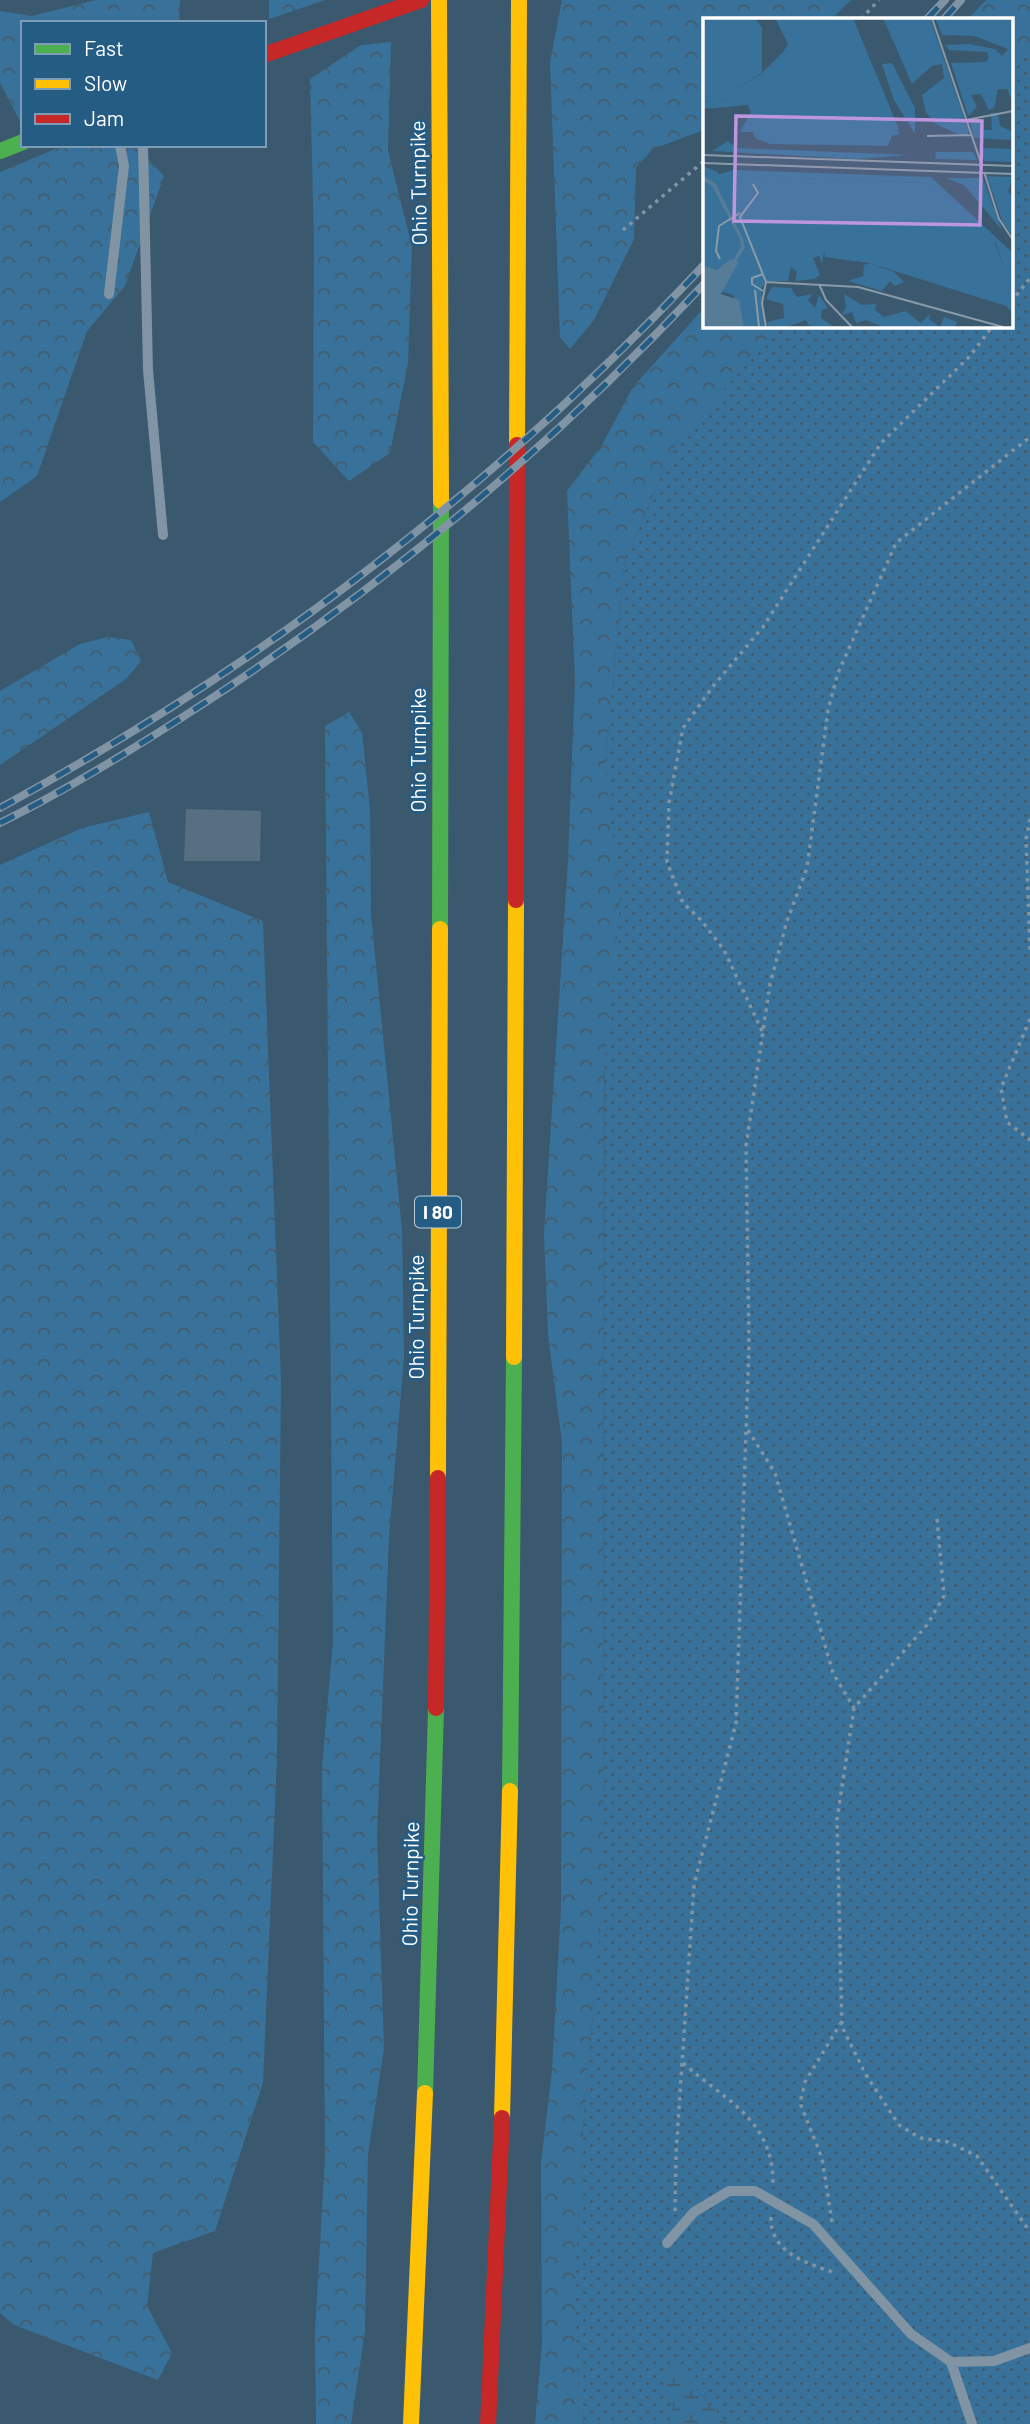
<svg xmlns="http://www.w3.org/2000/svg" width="1030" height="2424" viewBox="0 0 1030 2424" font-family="Barlow,sans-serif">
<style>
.green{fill:url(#green-dots)}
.forest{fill:url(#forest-crowns)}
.wetland{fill:url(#wetland-marsh)}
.building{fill:#576f80}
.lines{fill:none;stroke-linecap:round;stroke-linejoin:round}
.path{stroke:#8094a4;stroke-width:3.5;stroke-dasharray:3.5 5;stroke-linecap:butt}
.lane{stroke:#8094a4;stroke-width:10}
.fast{stroke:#4caf50;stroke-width:16}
.slow{stroke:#ffc107;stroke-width:16}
.jam{stroke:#c62828;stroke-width:16}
.rail-casing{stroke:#8194a4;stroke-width:8}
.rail{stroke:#245c84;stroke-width:5;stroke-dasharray:16;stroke-linecap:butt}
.labels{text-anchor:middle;stroke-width:5;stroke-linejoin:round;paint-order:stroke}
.shield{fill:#245c84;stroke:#bdceda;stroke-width:2}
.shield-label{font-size:19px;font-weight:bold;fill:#fff}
.street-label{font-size:21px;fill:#fff;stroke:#245c84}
.inset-river{fill:none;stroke:#567c97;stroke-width:3.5}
.inset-road{fill:none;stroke:#899ba8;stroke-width:2}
.view{fill:#bd96df;fill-opacity:0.15;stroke:#bd96df;stroke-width:3.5}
.inset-edge{fill:none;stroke:#fff;stroke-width:3.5}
</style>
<defs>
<pattern id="green-dots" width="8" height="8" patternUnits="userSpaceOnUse" patternTransform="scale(1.75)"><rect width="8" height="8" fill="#38729a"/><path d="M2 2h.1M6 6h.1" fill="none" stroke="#445b6b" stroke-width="1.8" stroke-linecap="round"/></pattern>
<pattern id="forest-crowns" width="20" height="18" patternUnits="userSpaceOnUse" patternTransform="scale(1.75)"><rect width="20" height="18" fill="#38729a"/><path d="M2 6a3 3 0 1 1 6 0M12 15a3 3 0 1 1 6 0" fill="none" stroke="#445b6b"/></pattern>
<pattern id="wetland-marsh" width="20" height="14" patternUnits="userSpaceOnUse" patternTransform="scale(1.75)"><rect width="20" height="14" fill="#38729a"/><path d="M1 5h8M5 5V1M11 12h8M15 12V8" fill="none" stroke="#445b6b"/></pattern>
</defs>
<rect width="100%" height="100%" fill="#3a586e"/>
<path class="green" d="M1030 2V2424H579L574 2280 583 2128 603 1894 605 765 625 557 680 435 752 326H1011V24Z"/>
<path class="forest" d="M96 0H180L179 23H23V120L20 121 0 83V11L32 16Z
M269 0H325L269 19Z
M562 0H851L831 19H704V130L653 149 636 167 634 239 594 320 570 349 560 337 550 62Z
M986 0H1030V46L1011 65V19H968Z
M391 42 388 151 412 247 408 363 390 453 349 481 313 442 314 242 310 79 361 45Z
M65 145H135L164 176 125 286 87 331 37 476 0 502V172Z
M704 308V326H777L701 417 680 435 625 557 605 765 620 904 604 1072 603 1894 583 2128 575 2286 579 2424H535L542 2344 541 2163 552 2070 561 1908 562 1442 548 1335 544 1234 568 860 575 681 567 491 602 445 633 387Z
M108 637 131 640 141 661 126 679 0 765V691L80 644Z
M349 712 362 732 370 810 371 914 402 1230 404 1357 389 1537 377 1835 384 2049 368 2154 365 2331 351 2424H316L315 2332 325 2157 322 1768 333 1641 325 726Z
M149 812 168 882 263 921 281 1380 277 1758 263 2083 215 2231 153 2253 147 2306 172 2353 158 2380 14 2325 0 2313V865L82 828Z"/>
<path class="wetland" d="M676 2367 728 2424H676L665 2377Z"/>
<path class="building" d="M186 809 261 811 260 861H184Z"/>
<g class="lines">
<path class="path" d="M861 19 879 0
M623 230 704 161
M1011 302 1030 278
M1030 819 1026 839 1030 951
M1030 1019 1001 1088 1007 1122 1030 1140
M762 1031 724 950 701 920 683 903 667 862 669 803 683 728 714 685 763 627 881 443 969 357 993 326
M748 1430 775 1473 833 1673 854 1708
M937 1519 944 1596 927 1625 854 1708 837 1819 842 2027 866 2075 899 2125 920 2138 948 2142 977 2156 1030 2232
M683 2063C726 2101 774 2120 773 2185
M675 2211 676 2153 694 1885 736 1723 749 1345 746 1146 770 984 787 921 807 868 828 710 838 673 896 543 1030 437
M771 2217C770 2253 807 2263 835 2273
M832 2222 822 2158 800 2103 805 2082 842 2021"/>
<path class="lane" d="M143 145 148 370 163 535
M109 294 124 166 120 145
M667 2243 694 2212 729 2191H755L813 2224 911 2334 951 2362 994 2361 1030 2348
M951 2362 972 2424"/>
<path class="fast" d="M0 151 23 142
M440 929 441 501
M510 1791 514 1357
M425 2093 436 1708"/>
<path class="slow" d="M439 0 441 501
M517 445 519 0
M514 1357 516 900
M438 1478 440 929
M502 2118 510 1791
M411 2424 425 2093"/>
<path class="jam" d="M264 55 421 0
M516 900 517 445
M436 1708 438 1478
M488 2424 502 2118"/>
<defs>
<path id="rail" d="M927 19 945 0
M944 19 961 0
M0 808C262 666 501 483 704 265
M0 823C71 788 140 745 206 702 388 583 556 443 704 284"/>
</defs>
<use href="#rail" class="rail-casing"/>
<use href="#rail" class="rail"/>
</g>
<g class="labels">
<rect class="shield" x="415" y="1196.5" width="46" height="31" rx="5"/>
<g class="shield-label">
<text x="438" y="1219">I 80</text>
</g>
<g class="street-label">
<text transform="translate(419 183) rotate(-91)" y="7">Ohio Turnpike</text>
<text transform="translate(419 750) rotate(-90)" y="7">Ohio Turnpike</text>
<text transform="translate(417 1317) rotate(-90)" y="7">Ohio Turnpike</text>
<text transform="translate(411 1884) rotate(-89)" y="7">Ohio Turnpike</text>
</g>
</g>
<g transform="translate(703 18)">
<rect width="310" height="310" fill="#3a586e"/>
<path d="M0 156 221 165 289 218 301 249 310 256V295L303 288 166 245 122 239 121 233 79 242V263H64L58 270 62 309H41L30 277 17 273 34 245 14 252 0 247Z" fill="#38729a"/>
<path d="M72 0H150L195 109 196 116 189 118 185 128 67 126 52 120 50 114H37L48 94 45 87 0 91V84L31 81 34 70 57 57 80 34 85 26ZM180 0H227L266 114 261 119 231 105 223 94 219 77 241 60 239 46 229 48 209 66ZM232 0H310V85L304 71H295L291 90 286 92 278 76 268 77 274 89 265 98 248 45 283 44 286 39 284 34 246 32 242 27 266 26 292 31 299 38 305 31 271 18 239 17ZM189 45 212 90V116L191 82 179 46ZM288 95H295L297 108 310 114V122L271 120 267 104 279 102V112H289ZM25 123 33 130 206 137 153 141 9 133ZM277 130 310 131V144L281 143ZM233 134H270L274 142 232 141ZM30 152 228 159 310 235V260L301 249 293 226 221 165 14 157ZM284 158 310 159 305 173 310 180V218L300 205ZM243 160H280L299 212 261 167ZM121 233 119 246 116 238 110 240 117 257 111 261 92 263 94 254 88 249 85 263H79L77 241ZM166 245 191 254 201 264 192 268 187 263 179 273 145 263 160 258 161 247ZM69 269 88 270 94 279 110 276 105 282 112 290 116 277 125 290 119 292 118 300 131 309H107L103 302 84 309H65L64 304 81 300 80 286 63 281ZM141 276 159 287 173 286 172 292 181 299 202 293 218 305 227 296 226 301 237 309 241 299 254 304 252 309H180L163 302 153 305 149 294 139 297 143 289Z" fill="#38729a"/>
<path d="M0 0H52L59 10V55L34 70 31 81 0 84ZM0 148 15 154 21 169 37 167 23 179 2 178Z" fill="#38729a"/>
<path d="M28 241 35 245 18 276 36 282 41 309H0V247L14 252Z" fill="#567c97"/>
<path class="inset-river" d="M0 160 11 167 38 220 40 229 31 244"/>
<path class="inset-road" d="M229 0 278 145M263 102 310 93M224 118 269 117M0 137 310 148M0 145 310 156M281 154 296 201 310 222M50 166 55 175 37 199 63 264M17 241 13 233 16 208 37 195M60 256 49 260V266L60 273M63 264 155 269 300 309M116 266 123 282 149 309M52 272 56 309M63 309 59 285 63 264"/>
<path class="view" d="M33 98 279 103 277 207 31 203Z"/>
<rect width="310" height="310" class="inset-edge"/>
</g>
<rect x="21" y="21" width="245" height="126" fill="#245c84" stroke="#7c9db5" stroke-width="2"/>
<rect x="35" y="44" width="35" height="10" fill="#4caf50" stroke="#7c9db5" stroke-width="2"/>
<text x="84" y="56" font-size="21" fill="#ffffff">Fast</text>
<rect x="35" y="79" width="35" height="10" fill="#ffc107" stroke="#7c9db5" stroke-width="2"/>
<text x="84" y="91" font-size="21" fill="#ffffff">Slow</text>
<rect x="35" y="114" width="35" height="10" fill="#c62828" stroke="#7c9db5" stroke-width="2"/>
<text x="84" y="126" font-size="21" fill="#ffffff">Jam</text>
</svg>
